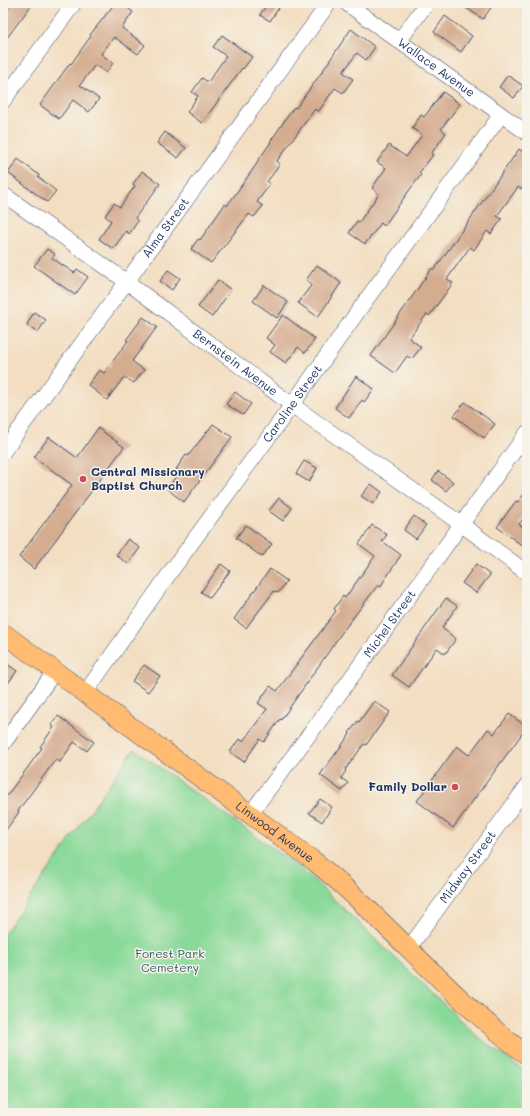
<svg xmlns="http://www.w3.org/2000/svg" width="530" height="1116" viewBox="0 0 530 1116" font-family="Mali,sans-serif">
<style>
.green{fill:#89d999;stroke:#52847c}
.building{fill:#d4ac90}
.lines{fill:none;stroke-linecap:round;stroke-linejoin:round}
.minor-casing{stroke:#3b496d;stroke-width:16}
.major-casing{stroke:#3b496d;stroke-width:20}
.minor{stroke:#fff;stroke-width:15}
.major{stroke:#febb71;stroke-width:19}
.poi-dot{fill:#d1495b;stroke:#f7f3e8;stroke-width:1.5}
.labels{text-anchor:middle;stroke-width:3;stroke-linejoin:round;paint-order:stroke}
.street-label{font-size:12px;fill:#1b2f5e;stroke:#f7f3e8}
.poi-label{font-size:12px;font-weight:bold;fill:#1b2f5e;stroke:#f7f3e8;text-anchor:start}
.park-label{font-size:12px;fill:#365a6d;stroke:#f7f3e8}
</style>
<rect width="100%" height="100%" fill="#f7f3e8"/>
<filter id="ink" filterUnits="userSpaceOnUse"><feTurbulence type="fractalNoise" baseFrequency=".025" numOctaves="2"/><feDisplacementMap in="SourceGraphic" scale="8" xChannelSelector="R" yChannelSelector="G"/><feConvolveMatrix kernelMatrix="1 2 1 2 8 2 1 2 1" color-interpolation-filters="sRGB"/></filter>
<filter id="wash" filterUnits="userSpaceOnUse"><feTurbulence type="fractalNoise" baseFrequency=".012" numOctaves="4" result="noise"/><feDisplacementMap in="SourceGraphic" scale="16" xChannelSelector="R" yChannelSelector="G"/><feGaussianBlur stdDeviation="0.9" result="paint"/><feColorMatrix in="noise" values="0 0 0 0 0 0 0 0 0 0 0 0 0 0 0 0 0 1.4 0 .05"/><feComposite in="paint" operator="in"/></filter>
<g filter="url(#wash)">
<rect width="100%" height="100%" fill="#f3dec1"/>
<path class="green" d="M134 749 303 870 477 1036 527 1073V1113H3V935Z"/>
<g id="blocks">
<path class="building" d="M12 3H33L3 43V15Z
M115 3H121L133 12 122 28 145 45 138 54 114 37 101 54 113 63 106 73 95 65 80 85 99 99 89 112 73 100 59 119 40 105 70 63 71 64 91 36 90 35Z
M268 3H282L270 21 260 15Z
M459 3H494L483 19Z
M445 16 472 36 461 52 434 32Z
M351 29 375 47 366 60 357 53 343 72 353 79 343 93 335 88 318 112 315 109 277 161 280 164 267 182 270 184 257 202 263 206 254 217 249 214 211 263 191 249 198 239 200 240 225 204 227 206 258 162H257L271 142H270L294 107 296 108 319 76Z
M222 35 252 57 243 69 242 68 202 123 187 112 198 96 192 92 202 78 208 82 226 56 213 47Z
M508 75 523 86 514 98 499 87Z
M443 92 460 104 441 129 446 133 431 154 433 155 419 173 421 175 411 188 384 226 381 223 365 244 349 233 357 221 359 222 379 194 372 188 386 168 377 162 389 145 406 157 422 135 412 128 421 115 424 117Z
M165 132 186 148 178 158 157 143Z
M519 149 527 155V182L521 189 518 187 497 216 502 219 491 234 487 231 474 250 470 247 447 279 453 283 429 316 427 314 409 338 421 347 412 359 407 356 395 373 371 356 432 268 434 270 466 225Z
M18 159 39 175 38 177 56 191 47 202 8 173Z
M142 171 160 184 135 218 138 221 129 234 126 231 113 249 99 239 111 221 105 216 114 203 120 207 135 186 133 184Z
M47 249 55 254 52 258 74 273 77 269 88 277 75 295 34 266Z
M317 265 341 283 318 317 298 303 312 284 306 280Z
M168 270 180 278 172 290 160 281Z
M218 280 231 290 212 317 198 307Z
M264 285 288 302 277 318 253 301Z
M34 312 46 320 38 332 27 325Z
M283 315 315 339 305 353 298 347 286 363 270 352 275 345 266 338Z
M143 317 157 327 132 361 144 370 134 383 124 377 107 400 88 385 99 370 104 373 128 341 126 340Z
M356 376 374 389 364 402 362 400 349 418 335 408Z
M235 392 251 404 243 415 226 404Z
M465 402 495 424 484 438 454 416Z
M213 424 232 437 184 502 167 489 180 471 176 469 186 455 188 456Z
M98 428 124 447 34 569 19 557 72 485 34 457 49 437 77 458Z
M304 461 317 468 309 482 296 474Z
M438 471 453 482 446 491 432 480Z
M371 484 382 492 373 504 361 496Z
M527 490V514L519 524 527 530V549L497 527 516 501 518 502Z
M279 498 292 508 283 521 269 511Z
M414 516 426 525 416 539 404 530Z
M246 525 272 544 262 557 236 538Z
M372 525 387 535 382 541 401 555 380 587 378 585 343 631 281 720 280 719 264 742 260 739 244 762 230 752 239 739 243 741 267 709 258 703 270 686 277 691 336 611 334 609 343 596 345 598 375 556 359 544Z
M128 539 140 548 128 564 116 555Z
M221 564 230 571 210 598 201 592Z
M476 564 490 575 476 593 462 583Z
M270 569 287 581 278 593 274 591 246 628 234 619Z
M446 598 457 606 442 628 456 639 445 654 437 648 409 687 392 675Z
M3 661 17 671 3 690Z
M144 665 160 676 148 692 132 681Z
M374 701 390 712 366 745 364 744 345 770 346 771 341 778 348 783 342 791 320 775 350 734 349 733 358 721 359 722Z
M509 714 527 727 453 828 417 801 457 746 469 755 488 729 494 734Z
M58 716 94 742 87 751 74 742 60 762 56 759 18 811 19 812 3 834V801L42 748 40 747 54 727 51 725Z
M320 799 332 807 322 822 309 813Z"/>
</g>
</g>
<g filter="url(#ink)">
<use href="#blocks" fill-opacity="0" stroke="#3b496d" stroke-width="1"/>
<g class="lines">
<defs>
<g id="minor">
<path id="s1" d="M346 3 527 133"/>
<path d="M399 41 427 3"/>
<path d="M3 101 74 3"/>
<path id="s2" d="M3 194 127 282 292 405 461 524 527 573"/>
<path id="s3" d="M3 452 329 3"/>
<path id="s4" d="M85 693 164 581 292 405 366 300 501 115"/>
<path d="M3 744 55 671"/>
<path id="s5" d="M250 814 335 700 527 433"/>
<path id="s6" d="M409 948 527 786"/>
</g>
<g id="major">
<path id="s7" d="M3 633 314 861C389 922 450 998 527 1055"/>
</g>
</defs>
<use href="#minor" class="minor-casing"/>
<use href="#major" class="major-casing"/>
<use href="#minor" class="minor"/>
<use href="#major" class="major"/>
</g>
</g>
<g class="poi-dot">
<circle cx="83" cy="479" r="4"/>
<circle cx="455" cy="787" r="4"/>
</g>
<g class="labels">
<g class="street-label">
<text dy="4" stroke="none"><textPath href="#s1" startOffset="111">Wallace Avenue</textPath></text>
<text dy="4" stroke="none"><textPath href="#s3" startOffset="277">Alma Street</textPath></text>
<text dy="4" stroke="none"><textPath href="#s2" startOffset="287">Bernstein Avenue</textPath></text>
<text dy="4" stroke="none"><textPath href="#s4" startOffset="356">Caroline Street</textPath></text>
<text dy="4" stroke="none"><textPath href="#s5" startOffset="236">Michel Street</textPath></text>
<text dy="4" stroke="none"><textPath href="#s7" startOffset="337">Linwood Avenue</textPath></text>
<text dy="4" stroke="none"><textPath href="#s6" startOffset="100">Midway Street</textPath></text>
</g>
<g class="poi-label">
<text x="91" y="476">Central Missionary<tspan x="91" dy="14">Baptist Church</tspan></text>
<text x="447" y="791" text-anchor="end">Family Dollar</text>
</g>
<g class="park-label">
<text x="170" y="958">Forest Park<tspan x="170" dy="14">Cemetery</tspan></text>
</g>
</g>
<rect width="530" height="1116" fill="none" stroke="#f7f3e8" stroke-width="16"/>
</svg>
